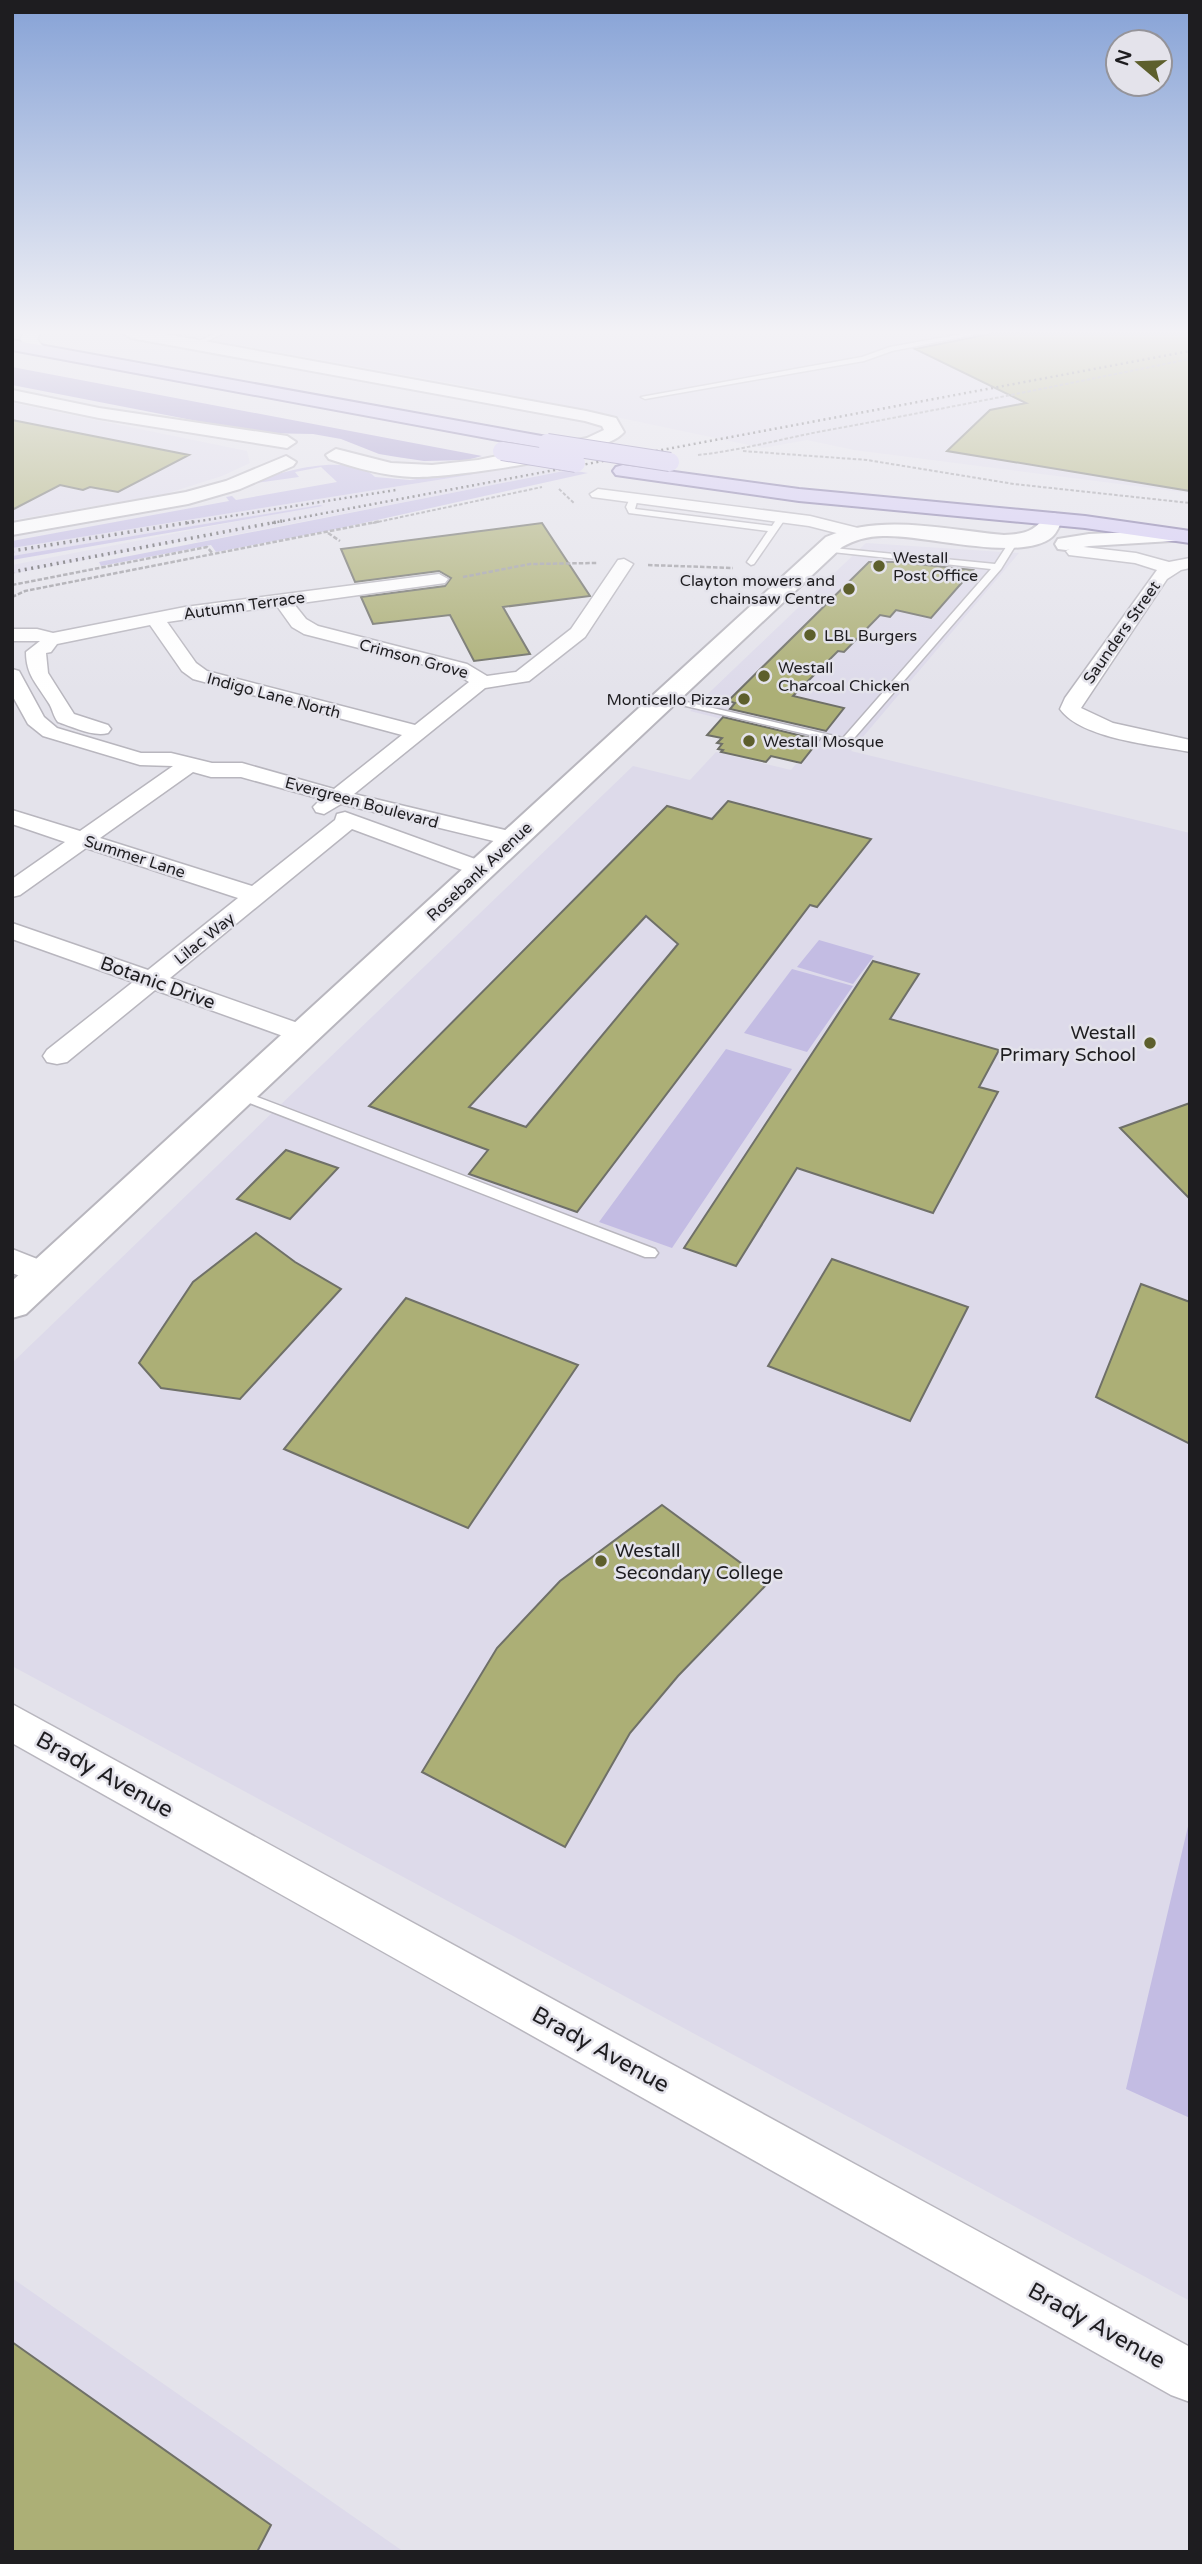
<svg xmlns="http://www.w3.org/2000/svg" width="1202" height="2564" viewBox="0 0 1202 2564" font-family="'Varela Round',sans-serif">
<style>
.built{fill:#dddaea}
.green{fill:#c3bce3}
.forest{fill:#a398cd}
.building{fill:#acaf76;stroke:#6f7068;stroke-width:2;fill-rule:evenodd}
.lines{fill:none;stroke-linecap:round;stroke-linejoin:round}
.service-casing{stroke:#b8b6be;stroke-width:3}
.minor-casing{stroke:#b8b6be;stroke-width:3}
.tertiary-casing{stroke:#b8b6be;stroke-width:4}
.secondary-casing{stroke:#b8b6be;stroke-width:4}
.primary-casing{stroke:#8177a5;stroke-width:4}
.path-far1{stroke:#9c9ba1;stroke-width:2;stroke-dasharray:3.5 2;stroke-linecap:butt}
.path{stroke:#9c9ba1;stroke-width:2.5;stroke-dasharray:4.5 2;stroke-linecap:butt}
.service{fill:#fff;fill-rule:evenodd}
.minor{fill:#fff;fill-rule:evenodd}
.tertiary{fill:#fff;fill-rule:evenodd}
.secondary{fill:#fff;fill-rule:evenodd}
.primary{fill:#d4cbf4;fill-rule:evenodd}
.rail-far1{stroke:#5d5c60;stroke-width:2.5;stroke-dasharray:2 3.5;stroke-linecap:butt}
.rail{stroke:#5d5c60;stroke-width:3.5;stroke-dasharray:2 4.5;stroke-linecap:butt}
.primary-bridge-casing{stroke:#8177a5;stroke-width:20;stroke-linecap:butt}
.primary-bridge{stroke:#d4cbf4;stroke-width:18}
.poi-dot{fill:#5d5f2c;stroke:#e4e3eb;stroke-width:2.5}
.labels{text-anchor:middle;stroke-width:5;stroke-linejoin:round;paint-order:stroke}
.far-poi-label{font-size:16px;fill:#1e1d20;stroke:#e4e3eb;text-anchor:start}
.far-street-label{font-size:16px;fill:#1e1d20;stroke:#e4e3eb}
.street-label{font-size:19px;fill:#1e1d20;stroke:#e4e3eb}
.poi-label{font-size:19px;fill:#1e1d20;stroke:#e4e3eb;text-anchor:end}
.near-street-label{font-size:23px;fill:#1e1d20;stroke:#e4e3eb}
</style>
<rect width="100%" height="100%" fill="#e4e3eb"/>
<path class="built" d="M176 333H1190V493L854 450 807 440 763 448 478 388Z
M12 403 247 451 250 463 222 476 165 494 12 520Z
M524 463 569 470 197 542 195 539 12 574V565L322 505 12 556V548L469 475Z
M866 543 1019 553 851 751 1190 833V2301L12 1666V1363L633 766 690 780 716 752 791 770 814 742 690 711Z
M12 2278 404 2552H12Z"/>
<path class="green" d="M524 463 469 475 12 548V541L229 501 226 497 232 496 236 500 337 482 321 467 295 472 299 477 256 483C281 469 353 453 375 477L410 480Z
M569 470 588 473 332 530 216 552 211 545 101 566 99 562Z
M320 505 323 506 12 560V556Z
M819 940 874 956 853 984 797 967Z
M792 969 853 986 807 1052 744 1033Z
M726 1049 792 1069 672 1248 599 1222Z
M1190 1818V2118L1126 2089Z"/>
<path class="forest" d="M12 367 482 456 467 460 424 461 397 457 379 454 341 439 313 434 259 433 12 385Z"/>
<path class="building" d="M994 333H1190V491L947 451 990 410 1026 403 915 349Z
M12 420 189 455 118 492 90 487 83 490 60 485 12 510Z
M542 523 590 596 503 607 530 654 474 661 450 615 373 624 361 597 445 586 451 578 439 571 355 582 341 549Z
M869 562H897L973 570 931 618 896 610 890 617 880 615 844 652 838 651 793 696 844 708 826 731 730 709 735 703 728 701Z
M723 717 819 740 801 763 771 756 766 762 721 752 723 750 718 749 722 744 717 743 722 738 707 735Z
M728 801 871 839 817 907 810 905 577 1212 469 1174 488 1150 369 1106 667 806 712 819ZM646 916 678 944 526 1127 469 1107Z
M873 961 919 974 890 1019 999 1050 979 1087 998 1092 933 1213 797 1168 736 1266 684 1248Z
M1190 1103V1199L1120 1128Z
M286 1150 338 1168 290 1219 237 1199Z
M256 1233 295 1262 341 1289 240 1399 161 1388 139 1363 193 1282Z
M832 1259 968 1307 910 1421 768 1366Z
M1141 1284 1190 1302V1444L1096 1397Z
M406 1298 578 1365 468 1528 284 1449Z
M662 1505 768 1583 678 1676 630 1733 565 1847 422 1772 497 1648 560 1581Z
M12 2342 271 2525 257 2552H12Z"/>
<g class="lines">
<defs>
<path id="service" d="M215 333H224L197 346 192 345Z
M967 333H983L892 351 864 361 645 399 641 397 862 357 890 347Z
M631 496 638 498 635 509 772 526 776 520 783 522 754 564 751 565 747 562 768 531 629 513 626 507Z
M1013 540 1017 543 1001 569 849 744 660 700 665 697 843 738 991 569 823 551V547L995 564 1010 541Z
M239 1090 655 1249 658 1253 655 1257H645L234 1097 232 1094Z"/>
<path id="minor" d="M598 489 810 516 858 528 861 532 852 537 809 526 592 497 590 494Z
M1075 546 1136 553 1169 562 1190 558V568L1181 570 1167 579 1081 708 1113 723 1190 740V752C1155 745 1081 739 1060 709L1065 698 1157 570 1135 563 1069 555 1066 551Z
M624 559 633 564 585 637 529 681 485 688 354 794 522 834 526 839 522 844 514 846 341 804 324 814 316 812 313 807 321 799 241 777H211L193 772 100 838 252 886 335 820 337 814 345 812 489 864 493 869 489 874H473L352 829 170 978 312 1028 316 1034 312 1040 303 1042 294 1040 155 990 67 1062 57 1064 47 1062 43 1056 47 1050 133 982 12 939V923L148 970 238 898 86 848 20 895 12 897V879L65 842 12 824V810L80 831 173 766 140 765 43 736 28 724 12 695V669L19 671 44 717 57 728 141 753H171L212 763H242L334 789 402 735 193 679 182 671 150 625 57 644 51 652 46 653 48 673 74 714 108 725 111 729 108 733C93 737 73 727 58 722 53 716 53 709 48 702 37 684 26 675 26 652L40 641H12V629H37L53 633 185 607 439 574 448 579 445 583 294 604 306 619 318 626 467 664 487 676 516 672 571 629 618 560ZM277 606 292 627 304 634 453 672 469 682 415 725 207 671 196 663 167 622Z
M12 1249 55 1266 60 1274 55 1282 44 1285 12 1273Z
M12 1704 1190 2347V2402L1171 2395 12 1743Z"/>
<path id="tertiary" d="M1053 513 1060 515 1063 519C1060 524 1057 533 1052 537 1021 563 923 534 883 536 867 536 855 540 842 547L26 1314 12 1318V1281L826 537C884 513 944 530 1004 535 1025 534 1034 532 1046 515Z
M1181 530 1188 532V540L1089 546 1066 550 1058 549 1055 544 1058 539 1089 534Z"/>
<path id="secondary" d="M24 333H40L37 339 45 349 43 353H31L20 339Z
M123 333H160L586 411 616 418 624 432C605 457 448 478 413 477 384 476 356 468 329 459L326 455 336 449 391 463 432 465 478 460 587 438 604 430 602 426 585 421 131 338Z
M12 390 99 408 287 436 296 442 287 448 99 418 12 400Z
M286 456 296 462 293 466 240 489 188 504 12 535V523L186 492 226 481Z"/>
<path id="primary" d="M12 340 547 437 556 443 547 449 12 350Z
M623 465 799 489 1085 516 1190 531V543L1085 528 799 501 616 475 613 471 616 467Z"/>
</defs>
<use href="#service" class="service-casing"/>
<use href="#minor" class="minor-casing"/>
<use href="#tertiary" class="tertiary-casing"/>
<use href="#secondary" class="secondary-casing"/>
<use href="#primary" class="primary-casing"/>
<path class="path-far1" d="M743 451 867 460 1014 484 1190 503
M698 455C744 450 788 437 834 429 953 407 1071 383 1190 359
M559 489 575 504
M373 523 542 487"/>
<path class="path" d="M328 533 340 541
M648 565 733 568
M463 577 530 564 597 563
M12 585 207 547 213 554
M12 597 25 591 381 521"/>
<use href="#service" class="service"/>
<use href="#minor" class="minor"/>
<use href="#tertiary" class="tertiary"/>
<use href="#secondary" class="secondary"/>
<use href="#primary" class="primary"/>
<path class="rail-far1" d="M187 523 396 490
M272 523 1190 351"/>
<path class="rail" d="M12 551 198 521
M12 572 282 521"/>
<defs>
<path id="primary-bridge" d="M547 443 670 462
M502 451 576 463"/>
</defs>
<use href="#primary-bridge" class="primary-bridge-casing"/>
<use href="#primary-bridge" class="primary-bridge"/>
</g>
<linearGradient id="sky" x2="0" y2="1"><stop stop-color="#86a2d6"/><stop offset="0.48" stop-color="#f3f2f6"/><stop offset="1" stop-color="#f3f2f6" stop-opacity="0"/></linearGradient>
<rect width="1202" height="692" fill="url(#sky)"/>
<g class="poi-dot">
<circle cx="879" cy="566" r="7"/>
<circle cx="849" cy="589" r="7"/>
<circle cx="810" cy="635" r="7"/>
<circle cx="764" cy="676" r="7"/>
<circle cx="744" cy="699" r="7"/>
<circle cx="749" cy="741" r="7"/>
<circle cx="1150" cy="1043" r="7"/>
<circle cx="601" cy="1561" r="7"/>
</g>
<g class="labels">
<g class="far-poi-label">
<text x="893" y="563">Westall<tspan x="893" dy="18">Post Office</tspan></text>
<text x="835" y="586" text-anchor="end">Clayton mowers and<tspan x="835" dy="18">chainsaw Centre</tspan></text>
<text x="824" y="641">LBL Burgers</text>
<text x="778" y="673">Westall<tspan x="778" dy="18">Charcoal Chicken</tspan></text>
<text x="730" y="705" text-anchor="end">Monticello Pizza</text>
<text x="763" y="747">Westall Mosque</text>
</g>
<g class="far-street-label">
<text transform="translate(244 605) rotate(-8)" y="6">Autumn Terrace</text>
<text transform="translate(1121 632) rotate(-55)" y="6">Saunders Street</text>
<text transform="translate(414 658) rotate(15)" y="6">Crimson Grove</text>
<text transform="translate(274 695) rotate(15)" y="6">Indigo Lane North</text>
<text transform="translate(362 802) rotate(15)" y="6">Evergreen Boulevard</text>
<text transform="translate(135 856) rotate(18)" y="6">Summer Lane</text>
<text transform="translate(479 871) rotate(-43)" y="6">Rosebank Avenue</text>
<text transform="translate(204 938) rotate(-39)" y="6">Lilac Way</text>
</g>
<g class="street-label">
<text transform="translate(158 982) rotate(20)" y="7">Botanic Drive</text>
</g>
<g class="poi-label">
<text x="1136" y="1039">Westall<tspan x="1136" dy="22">Primary School</tspan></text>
<text x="615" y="1557" text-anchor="start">Westall<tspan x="615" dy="22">Secondary College</tspan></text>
</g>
<g class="near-street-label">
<text transform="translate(105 1774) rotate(29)" y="8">Brady Avenue</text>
<text transform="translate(601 2049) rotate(29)" y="8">Brady Avenue</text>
<text transform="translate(1097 2325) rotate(29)" y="8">Brady Avenue</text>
</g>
</g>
<rect width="1202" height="2564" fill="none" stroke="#1e1d20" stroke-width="28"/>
<g transform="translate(1139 63) rotate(289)"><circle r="33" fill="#e4e3eb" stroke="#95949a" stroke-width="2"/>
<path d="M0-5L12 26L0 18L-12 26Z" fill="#5d5f2c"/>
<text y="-10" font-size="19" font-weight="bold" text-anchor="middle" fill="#1e1d20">N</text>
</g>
</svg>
